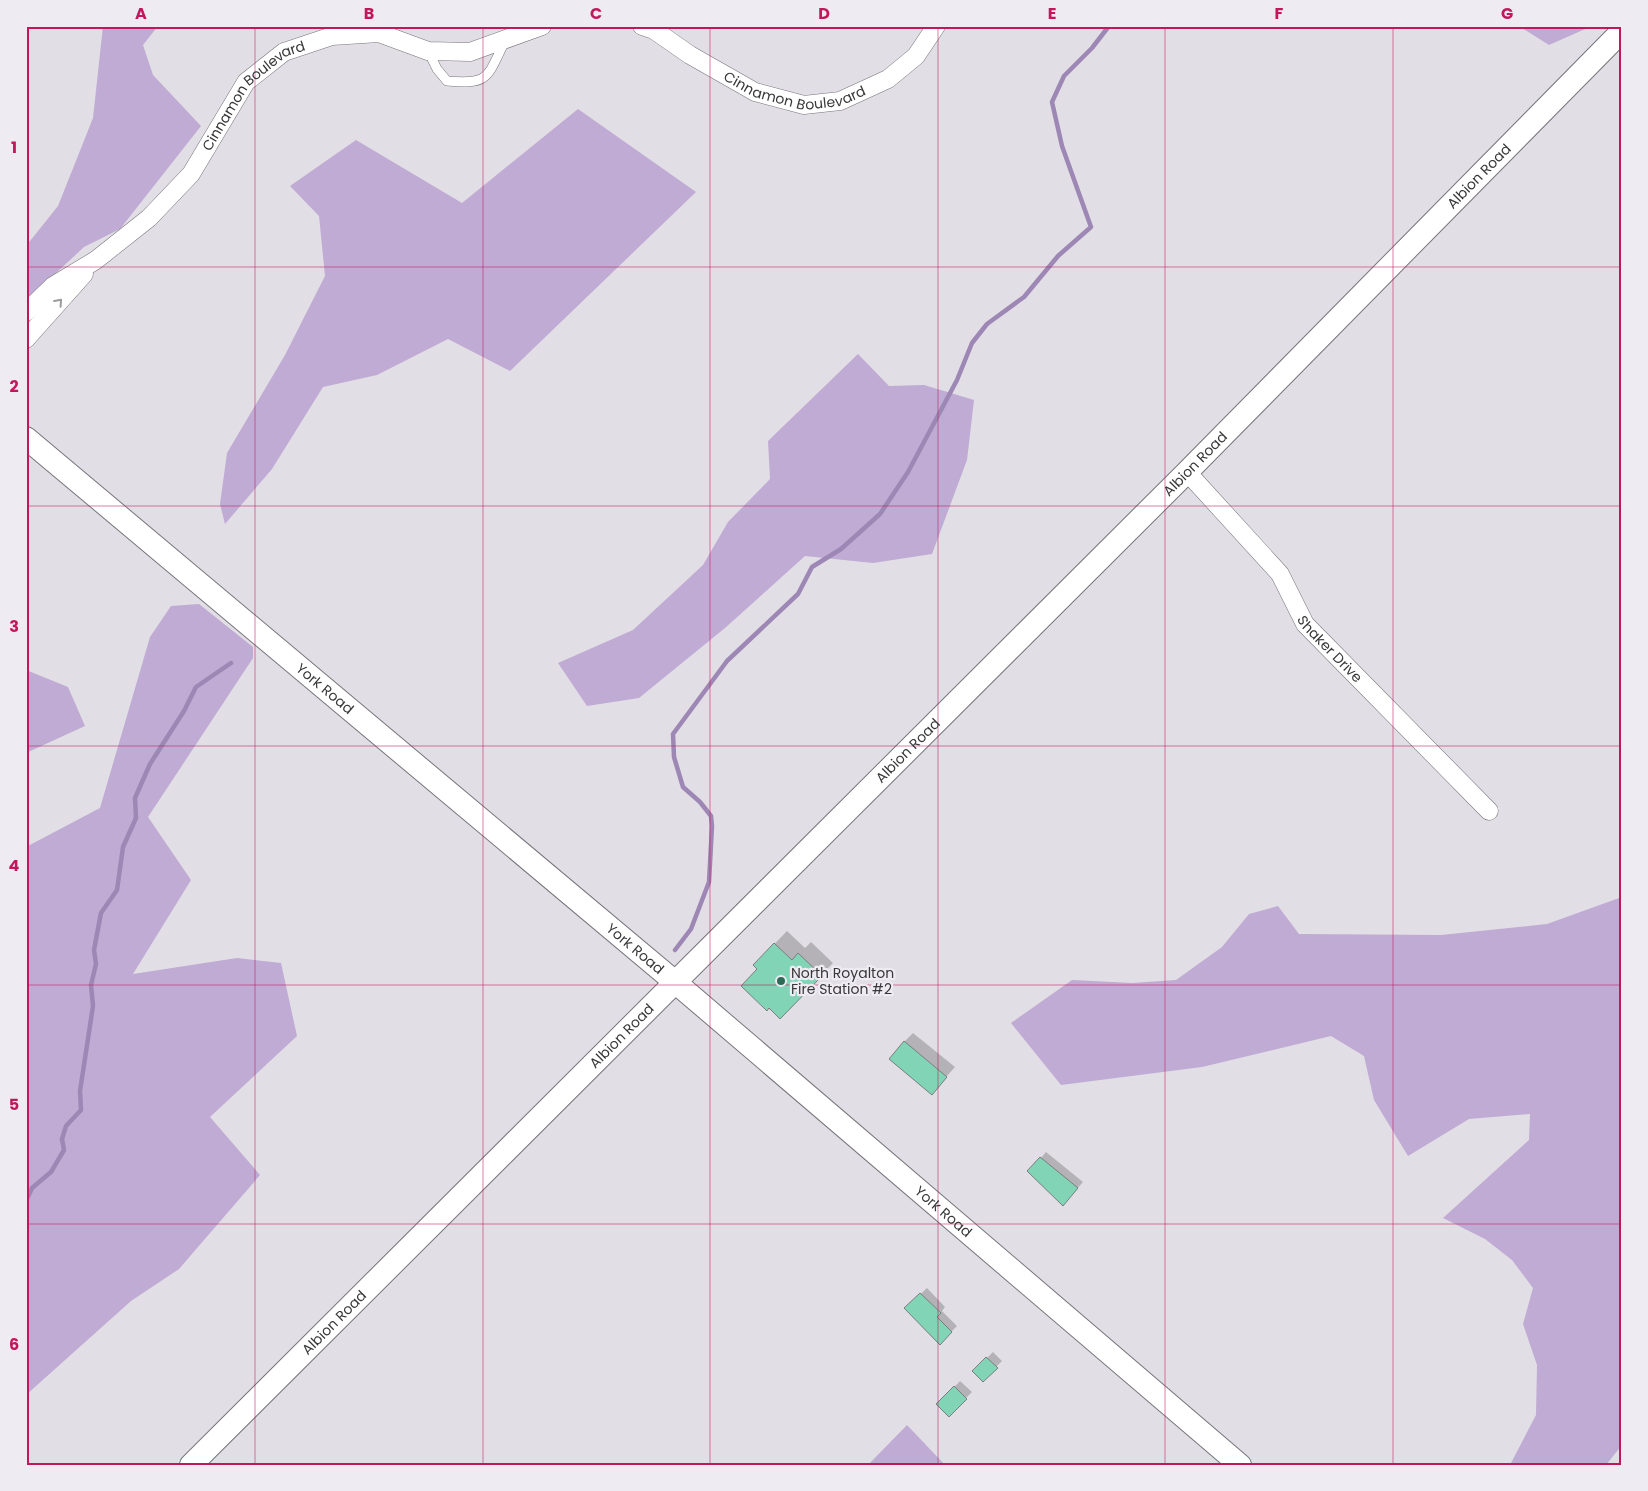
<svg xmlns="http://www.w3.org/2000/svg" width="1648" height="1491" viewBox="0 0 1648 1491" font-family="Poppins,sans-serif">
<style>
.green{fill:#bfabd3}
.shadow{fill:#0003}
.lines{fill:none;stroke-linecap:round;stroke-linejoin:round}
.stream{stroke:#9d87b4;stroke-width:4.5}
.building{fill:#81d4b5;stroke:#787f7c}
.service-casing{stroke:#77747b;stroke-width:10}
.minor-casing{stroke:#77747b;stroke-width:19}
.tertiary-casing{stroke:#77747b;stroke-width:24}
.service{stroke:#fff;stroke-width:9}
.minor{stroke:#fff;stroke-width:18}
.tertiary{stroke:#fff;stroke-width:22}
.oneway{stroke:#9c9b9c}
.grid{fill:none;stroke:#c2185b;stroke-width:1;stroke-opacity:0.55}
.poi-dot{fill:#2e6b56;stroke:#efebf3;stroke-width:2}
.labels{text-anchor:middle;stroke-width:4.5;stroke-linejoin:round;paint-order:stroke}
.street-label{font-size:14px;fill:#383739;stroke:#efebf3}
.poi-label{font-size:14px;fill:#383739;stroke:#efebf3;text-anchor:start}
.neatline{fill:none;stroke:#c2185b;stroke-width:2}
.grid-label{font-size:16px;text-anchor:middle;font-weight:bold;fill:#c2185b}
</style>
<rect width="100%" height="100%" fill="#e2dee5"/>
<path class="green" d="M103 26H158L143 45 153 75 201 126 120 229 84 247 26 301V246L58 206 93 118Z
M1519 26H1592L1549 45Z
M578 109 696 192 510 371 448 339 377 375 323 387 272 469 225 524 220 504 227 453 285 355 325 276 319 216 290 186 356 140 462 203Z
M858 354 889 386 924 385 974 400 967 460 932 554 873 563 805 556 725 628 639 698 587 706 558 663 633 630 703 565 728 522 770 479 768 441Z
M199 604 253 647V658L148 817 191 880 133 974 237 958 281 963 297 1036 210 1117 260 1175 179 1269 131 1301 26 1395V847L100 808 150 637 171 606Z
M26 670 68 687 85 726 26 753Z
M1622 897V1445L1606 1465H1510L1536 1415 1537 1365 1523 1324 1533 1288 1512 1260 1485 1239 1443 1218 1529 1140 1530 1114 1469 1119 1408 1156 1374 1100 1364 1056 1331 1036 1202 1067 1061 1085 1011 1023 1072 980 1132 983 1176 980 1222 947 1249 914 1278 906 1299 934 1441 935 1547 924Z
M907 1425 945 1465H868Z"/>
<path class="shadow" d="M787 931 805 948 811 942 833 963 780 1017 759 969 754 965Z
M913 1033 955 1067 932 1093 904 1042Z
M1046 1152 1083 1182 1069 1198 1041 1158Z
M927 1288 945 1307 942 1311 957 1326 940 1343 906 1308Z
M993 1352 1002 1361 983 1380 974 1371Z
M960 1381 972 1392 949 1415 938 1404Z"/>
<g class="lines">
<path class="stream" d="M675 950 691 929 709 882 712 826 711 816 700 802 683 787 674 757 673 734 727 661 798 594 812 567 841 549 880 514 908 472 957 380 972 343 987 324 1024 297 1058 256 1091 227 1062 146 1052 102 1064 76 1092 48 1109 26
M26 1201 32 1188 51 1172 64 1150 62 1139 66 1126 81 1110 80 1091 93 1006 91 985 96 964 94 950 97 934 101 913 117 890 123 847 136 818 135 798 150 764 184 711 196 687 231 663"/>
</g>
<path class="building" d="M774 943 792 960 798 953 822 976 780 1019 769 1008 767 1011 741 986 757 969 753 965Z
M904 1041 947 1077 932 1095 889 1059Z
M1040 1157 1078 1188 1063 1206 1027 1171Z
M920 1293 941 1313 937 1317 952 1332 940 1345 904 1308Z
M986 1357 998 1368 983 1382 972 1371Z
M954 1386 967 1399 949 1417 936 1404Z"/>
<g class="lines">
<defs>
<path id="service" d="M428 51 437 69 447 81C490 85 487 77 505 41"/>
<g id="minor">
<path id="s1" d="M642 26 654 30 690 55 755 92 804 105 840 101 888 79 916 56 936 26"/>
<path id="s2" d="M26 312 53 286 96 260 149 218 191 174 246 82 284 52 332 36 379 33 428 51 470 52 542 26"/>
<path d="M26 339 84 274"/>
<path id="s3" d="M1187 472 1280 574 1305 624 1489 811"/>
</g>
<g id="tertiary">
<path id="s4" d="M26 438 675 982 1240 1465"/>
<path id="s5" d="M191 1465 1187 472 1622 31"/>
</g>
</defs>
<use href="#service" class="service-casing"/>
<use href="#minor" class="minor-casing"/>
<use href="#tertiary" class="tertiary-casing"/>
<use href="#service" class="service"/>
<use href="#minor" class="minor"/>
<use href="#tertiary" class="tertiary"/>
</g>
<defs><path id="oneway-chevron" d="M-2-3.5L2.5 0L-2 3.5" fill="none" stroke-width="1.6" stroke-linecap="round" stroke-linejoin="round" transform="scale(1.25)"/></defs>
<use class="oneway" href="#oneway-chevron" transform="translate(59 302) rotate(-48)"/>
<path class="grid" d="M255 26V1465M483 26V1465M710 26V1465M938 26V1465M1165 26V1465M1393 26V1465M26 267H1622M26 506H1622M26 746H1622M26 985H1622M26 1224H1622"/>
<circle class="poi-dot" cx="781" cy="981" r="5"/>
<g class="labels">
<g class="street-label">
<text dy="5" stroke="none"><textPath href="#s1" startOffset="171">Cinnamon Boulevard</textPath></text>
<text dy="5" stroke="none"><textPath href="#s2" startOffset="319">Cinnamon Boulevard</textPath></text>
<text dy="5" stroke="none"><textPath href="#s5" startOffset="1822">Albion Road</textPath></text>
<text dy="5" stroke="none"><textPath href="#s5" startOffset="1418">Albion Road</textPath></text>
<text dy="5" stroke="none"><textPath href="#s3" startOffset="229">Shaker Drive</textPath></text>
<text dy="5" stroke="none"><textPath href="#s4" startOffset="390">York Road</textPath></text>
<text dy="5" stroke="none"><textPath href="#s5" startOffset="1012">Albion Road</textPath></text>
<text dy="5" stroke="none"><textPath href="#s4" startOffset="795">York Road</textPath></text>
<text dy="5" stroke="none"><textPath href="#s5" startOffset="608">Albion Road</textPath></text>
<text dy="5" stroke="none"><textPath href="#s4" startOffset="1200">York Road</textPath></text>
<text dy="5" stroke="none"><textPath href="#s5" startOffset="202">Albion Road</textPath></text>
</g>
<g class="poi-label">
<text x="791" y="978">North Royalton<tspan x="791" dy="16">Fire Station #2</tspan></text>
</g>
</g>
<rect width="1648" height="1491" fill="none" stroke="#efebf3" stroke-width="55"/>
<rect x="28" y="28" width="1592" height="1436" class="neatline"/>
<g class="grid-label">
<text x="141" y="19">A</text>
<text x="369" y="19">B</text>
<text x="596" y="19">C</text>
<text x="824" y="19">D</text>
<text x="1052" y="19">E</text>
<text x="1279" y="19">F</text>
<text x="1507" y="19">G</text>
<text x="14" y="153">1</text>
<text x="14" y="392">2</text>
<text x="14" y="632">3</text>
<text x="14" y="871">4</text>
<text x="14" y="1110">5</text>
<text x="14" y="1350">6</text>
</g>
</svg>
